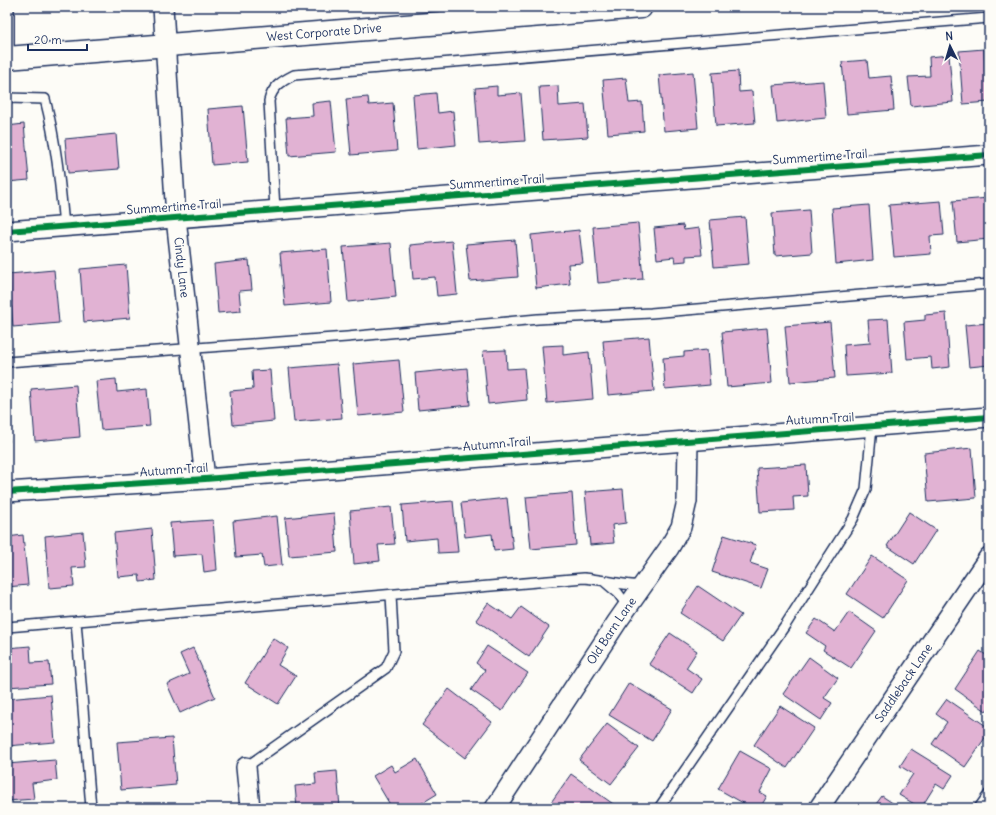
<svg xmlns="http://www.w3.org/2000/svg" width="996" height="815" viewBox="0 0 996 815" font-family="Delius,sans-serif">
<style>
.building{fill:#e1b2d3;stroke:#1b2f5e}
.lines{fill:none;stroke-linecap:round;stroke-linejoin:round}
.lane-casing{stroke:#1b2f5e;stroke-width:12}
.street-casing{stroke:#1b2f5e;stroke-width:22}
.secondary-casing{stroke:#1b2f5e;stroke-width:25}
.lane{stroke:#fdfcf7;stroke-width:9}
.street{stroke:#fdfcf7;stroke-width:19}
.secondary{stroke:#fdfcf7;stroke-width:22}
.cycleway-casing{stroke:#fdfcf7;stroke-width:8}
.cycleway{stroke:#00873e;stroke-width:6}
.labels{text-anchor:middle;stroke-width:4;stroke-linejoin:round;paint-order:stroke}
.street-label{font-size:12px;fill:#1b2f5e;stroke:#fdfcf7}
</style>
<rect width="100%" height="100%" fill="#fdfcf7"/>
<filter id="ink" filterUnits="userSpaceOnUse"><feTurbulence type="fractalNoise" baseFrequency=".025" numOctaves="2"/><feDisplacementMap in="SourceGraphic" scale="8" xChannelSelector="R" yChannelSelector="G"/><feConvolveMatrix kernelMatrix="1 2 1 2 8 2 1 2 1" color-interpolation-filters="sRGB"/></filter>
<g filter="url(#ink)">
<path class="building" d="M984 49 985 72H989V102L963 104 959 51Z
M949 55 953 102 911 106 908 77 930 76 929 57Z
M867 60 869 78 891 76 894 110 847 114 842 62Z
M738 71 739 92 752 91 755 123 716 126 712 73Z
M693 72 698 128 664 131 659 75Z
M626 78 629 103 642 102 644 131 608 134 603 80Z
M823 81 826 118 777 123 773 85Z
M497 86V95L521 93 525 141 479 144 475 88Z
M558 86 559 106 585 104 588 137 543 140 539 87Z
M436 93 438 113 453 111 456 145 417 149 413 95Z
M368 97 369 105 393 103 397 151 351 155 346 99Z
M331 101 336 152 289 156 286 118 313 116 312 103Z
M243 106 248 162 212 165 208 109Z
M24 124 29 180 7 182V126Z
M116 134 119 169 68 173 65 139Z
M989 198V239L957 242 953 201Z
M941 201 944 235 930 236 931 254 894 257 889 205Z
M869 205 873 260 836 264 832 208Z
M809 210 812 253 775 256 772 213Z
M745 217 749 264 714 267 710 220Z
M638 223 643 279 598 283 593 227Z
M683 225 684 230 699 228 702 255 686 256V261L675 262 674 257 657 259 654 228Z
M579 230 583 263 568 264 570 284 536 288 531 235Z
M515 240 518 277 470 281 466 244Z
M452 241 457 294 437 296 435 277 413 279 410 245Z
M391 243 396 297 348 302 343 247Z
M327 249 331 302 285 306 280 253Z
M249 260 252 290 239 291 241 311 218 313 214 264Z
M126 265 130 318 84 322 80 269Z
M54 270 59 323 13 327 9 274Z
M946 313 950 367 932 369 931 357 907 359 904 322 925 320V315Z
M888 319 892 373 846 376 844 345 870 343 868 320Z
M830 322 835 378 790 382 785 326Z
M989 323V365L969 367 965 325Z
M767 328 772 383 727 387 722 332Z
M649 337 654 391 608 395 603 341Z
M563 345V355L589 352 593 399 547 403 542 346Z
M506 350 507 369 524 368 527 400 488 404 483 351Z
M707 350 710 385 665 389 663 358 684 356V352Z
M399 360 404 412 358 416 353 364Z
M337 364 342 418 294 422 289 368Z
M467 368 470 405 418 410 415 373Z
M270 370 274 421 233 425 230 391 253 389 252 371Z
M116 379 117 392 147 389 150 426 101 430 96 381Z
M76 385 80 437 35 441 31 389Z
M7 418 9 442 7 443Z
M972 448 976 498 928 502 924 453Z
M806 465 808 496 793 497 794 510 760 512 757 468Z
M623 489 626 523 612 525 614 543 590 545 585 492Z
M572 493 576 545 531 549 526 497Z
M507 498 513 549 494 551 492 534 465 537 461 503Z
M453 501 458 552 438 553 437 538 405 541 402 505Z
M391 507 395 544 378 545 380 561 354 564 350 511Z
M909 512 936 530 914 564 887 546Z
M334 513 337 552 289 556 285 518Z
M277 516 282 565 264 567 262 555 236 557 233 521Z
M213 520 217 570 204 572 202 554 173 556 170 523Z
M152 529 156 580 140 582 139 575 118 577 114 533Z
M83 532 86 567 72 568 74 586 49 588 45 536Z
M23 535 28 585 7 587V537Z
M724 535 756 545 750 563 768 569 761 588 712 572Z
M872 556 908 580 883 618 847 594Z
M698 586 741 615 723 641 680 613Z
M488 603 512 619 521 607 549 627 529 657 476 620Z
M849 612 876 631 851 668 823 650 825 646 806 633 816 619 835 632Z
M670 633 697 651 686 668 702 679 693 693 649 664Z
M273 638 288 648 278 665 296 676 278 704 245 683Z
M30 646 31 663 49 662 51 684 7 687V648Z
M487 646 528 673 502 711 471 690 485 670 476 663Z
M193 648 215 697 180 713 167 684 189 674 180 654Z
M980 651 989 657V707L986 711 955 689Z
M809 657 838 678 824 698 832 703 821 720 783 694Z
M629 683 672 709 652 741 609 715Z
M449 689 492 722 465 758 422 725Z
M51 695 55 742 7 746V699Z
M947 699 989 728V732L965 767 932 744 947 722 936 714Z
M780 706 814 728 787 768 754 745Z
M607 724 639 748 611 784 579 760Z
M172 738 176 785 121 790 117 742Z
M911 749 953 775 944 789 936 784 921 808 899 795 913 774 900 766Z
M740 751 772 769 760 792 767 796 760 808H752L718 789Z
M417 759 437 794 414 808H392L373 776 391 765 395 772Z
M55 760 57 780 32 783 34 799 7 801V764Z
M337 771 340 808H297L295 786 316 784 315 773Z
M571 774 616 806 614 808H547Z
M882 796 900 808H873Z"/>
<g class="lines">
<defs>
<path id="lane" d="M9 58V7
M7 98 45 99C56 141 60 183 64 226
M275 210 269 101C272 87 282 81 294 75L989 18
M7 362 347 337 538 319 651 313 989 284
M605 582 618 593 628 607
M76 621 91 808
M7 627 584 578C604 580 623 585 643 586
M246 767 386 668 394 651 391 595
M659 808 786 624 853 519 866 489 872 427
M979 808 989 794"/>
<g id="street">
<path id="s1" d="M163 7 176 218 205 479"/>
<path d="M7 231 989 155"/>
<path d="M7 492 205 479 989 417"/>
<path d="M246 767 250 808"/>
<path id="s2" d="M495 808 617 622 669 548 681 527 687 501 688 440"/>
<path id="s3" d="M819 808 989 557"/>
</g>
<g id="secondary">
<path id="s4" d="M7 58 641 7"/>
</g>
</defs>
<use href="#lane" class="lane-casing"/>
<use href="#street" class="street-casing"/>
<use href="#secondary" class="secondary-casing"/>
<use href="#lane" class="lane"/>
<use href="#street" class="street"/>
<use href="#secondary" class="secondary"/>
<defs>
<path id="cycleway" d="M7 231 989 155
M7 492 205 479 989 417"/>
</defs>
<use href="#cycleway" class="cycleway-casing"/>
<use href="#cycleway" class="cycleway"/>
</g>
</g>
<g class="labels">
<g class="street-label">
<text dy="4" stroke="none"><textPath href="#s4" startOffset="318">West Corporate Drive</textPath></text>
<text transform="translate(820 157) rotate(-4)" y="4">Summertime Trail</text>
<text transform="translate(497 182) rotate(-4)" y="4">Summertime Trail</text>
<text transform="translate(174 207) rotate(-4)" y="4">Summertime Trail</text>
<text dy="4" stroke="none"><textPath href="#s1" startOffset="261">Cindy Lane</textPath></text>
<text transform="translate(820 419) rotate(-3)" y="4">Autumn Trail</text>
<text transform="translate(497 444) rotate(-5)" y="4">Autumn Trail</text>
<text transform="translate(174 470) rotate(-4)" y="4">Autumn Trail</text>
<text dy="4" stroke="none"><textPath href="#s2" startOffset="212">Old Barn Lane</textPath></text>
<text dy="4" stroke="none"><textPath href="#s3" startOffset="151">Saddleback Lane</textPath></text>
</g>
</g>
<rect width="996" height="815" fill="none" stroke="#fdfcf7" stroke-width="24"/>
<rect x="12" y="12" width="972" height="791" fill="none" stroke="#1b2f5e" stroke-width="1.5" filter="url(#ink)"/>
<g transform="translate(950 46) rotate(355)" stroke="#fdfcf7" stroke-width="3" paint-order="stroke">
<path d="M0-3L7 15L0 10L-7 15Z" fill="#1b2f5e"/>
<text y="-6" font-size="11" font-weight="bold" text-anchor="middle" fill="#1b2f5e">N</text>
</g>
<path d="M28 44v6h59v-6" fill="none" stroke="#1b2f5e" stroke-width="2"/>
<text x="34" y="44" font-size="12" fill="#1b2f5e" stroke="#fdfcf7" stroke-width="3" paint-order="stroke">20 m</text>
</svg>
